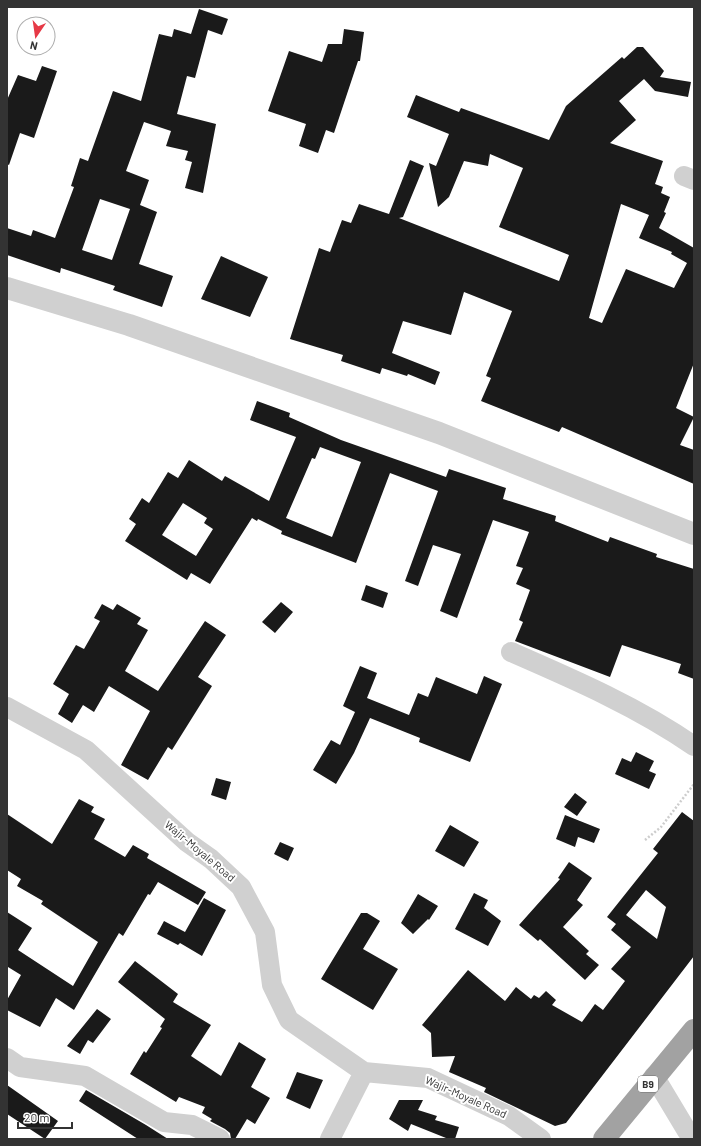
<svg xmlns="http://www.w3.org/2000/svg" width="701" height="1146" viewBox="0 0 701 1146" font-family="Barlow,sans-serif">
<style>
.building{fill:#1a1a1a;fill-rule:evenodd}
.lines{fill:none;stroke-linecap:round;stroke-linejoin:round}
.path{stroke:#cdcdcd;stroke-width:2.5;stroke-dasharray:2 2;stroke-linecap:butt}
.minor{stroke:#d0d0d0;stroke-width:20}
.tertiary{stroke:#d0d0d0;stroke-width:22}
.trunk{stroke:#a2a2a2;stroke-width:22}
.labels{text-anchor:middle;stroke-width:4;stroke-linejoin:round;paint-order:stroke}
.shield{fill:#fff;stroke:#707070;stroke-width:1}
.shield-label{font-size:10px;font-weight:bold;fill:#333}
.street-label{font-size:11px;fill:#333;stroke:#fff}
</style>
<rect width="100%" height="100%" fill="#fff"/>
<path class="building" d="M199 9 228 19 222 35 208 30 195 78 187 76 177 114 216 124 203 193 185 188 192 162 185 160 188 151 166 146 171 131 144 122 126 171 149 180 140 205 157 212 139 264 173 276 162 307 113 290 115 286 61 268 60 273 7 255V228L31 236 33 230 55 238 74 187 71 186 80 158 88 161 113 91 141 101 159 34 172 37 174 29 191 34ZM100 199 130 209 112 260 82 250Z
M344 29 364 32 360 61H358L334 133 326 130 318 153 299 146 306 124 268 111 289 51 322 62 328 44H342Z
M637 47H643L664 71 660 77 691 82 688 97 655 91 644 79 619 101 636 120 610 143 663 161 655 184 663 187 661 193 670 197 664 212 666 213 659 228 694 248V363L676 408 694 417 680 445 694 450V484L562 427 559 432 481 401 491 378 486 376 512 311 464 292 451 335 403 321 392 353 440 372 435 385 408 374 407 376 382 368 380 374 341 361 343 355 290 339 319 248 330 252 342 220 351 223 359 204 389 214 410 160 424 166 403 217 399 218 559 281 569 255 499 227 523 168 490 154 488 166 464 161 449 197 438 207 429 163 436 166 449 134 407 117 416 95 459 112 461 108 549 140 566 106 622 57 624 59ZM621 204 649 215 639 238 672 252 671 254 687 263 674 288 626 269 602 323 589 318Z
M42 66 57 71 34 138 20 133 9 165 7 164V100L18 75 36 81Z
M221 256 268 277 250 317 201 299Z
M257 401 290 413 289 417 341 440 446 477 449 469 506 488 503 499 556 516 555 521 608 542 610 537 657 554 656 557 694 569V679L678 673 681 664 622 645 610 677 515 641 523 622 519 620 530 590 516 584 523 568 516 566 529 532 493 520 457 618 440 611 461 554 433 545 418 586 405 581 438 491 390 473 356 563 281 534 282 531 258 519 257 521 252 518 210 584 191 573 187 580 125 541 136 524 129 519 142 498 149 503 168 472 178 478 189 460 222 481 225 476 269 501 296 437 250 420ZM320 447 361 462 332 537 286 518 312 458 315 459ZM183 503 207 518 204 523 213 529 196 556 162 535Z
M366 585 388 593 383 608 361 600Z
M281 602 293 612 275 633 262 622Z
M102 604 113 610 117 604 141 618 137 624 148 630 125 671 158 691 205 621 226 635 198 677 212 686 172 750 168 747 148 780 121 765 150 711 109 686 94 712 83 705 72 723 58 714 69 694 53 684 76 645 84 649 100 621 94 618Z
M360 666 377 673 367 698 409 715 418 693 428 697 436 677 477 694 484 676 502 684 470 762 419 742 420 738 370 718 354 753 336 784 313 770 331 740 340 745 355 712 343 706Z
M636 752 654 761 649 771 656 774 649 789 615 774 622 758 631 762Z
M216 778 231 782 226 800 211 795Z
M575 793 587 802 577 816 564 807Z
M79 799 94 807 91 812 105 819 94 839 125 857 133 845 149 854 147 858 206 892 198 905 158 882 150 895 148 894 123 936 119 933 74 1010 56 998 40 1027 7 1010V1000L21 975 8 967 7 969V912L32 928 18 950 73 986 98 942 41 904 43 901 17 886 21 879 7 870V814L52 844Z
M682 812 694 821V956L566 1123 555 1126 484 1092 486 1088 449 1072 455 1056 432 1057 431 1033 422 1025 468 970 505 1001 516 987 531 999 534 995 539 998 546 991 556 1000 552 1005 582 1022 595 1004 603 1010 625 981 611 969 631 947 611 930 616 924 607 917 658 853 653 849ZM646 890 666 907 657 939 626 915Z
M565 815 600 829 594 843 578 837 575 847 556 839Z
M450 825 479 842 464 867 435 851Z
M280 842 294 848 288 861 274 854Z
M569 862 592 878 577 900 583 905 563 927 589 951 586 954 599 965 585 980 540 939 538 941 519 925 560 879 558 878Z
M474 893 488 900 484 908 501 921 488 946 455 929Z
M418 894 438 906 429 920 428 919 413 934 401 923Z
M204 898 226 910 202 956 180 943 178 945 157 934 164 921 185 932Z
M361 913H367L380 921 363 949 398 969 373 1010 321 979Z
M135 961 178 994 173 1002 211 1025 191 1056 221 1076 239 1042 266 1059 251 1087 270 1098 255 1124 247 1119 235 1139H231L230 1133 225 1129 210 1121 212 1119 202 1113 205 1107 179 1097 176 1102 130 1074 144 1051 146 1053 162 1028 160 1027 165 1019 118 982Z
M97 1009 111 1019 93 1043 88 1040 80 1054 67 1046Z
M297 1072 323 1080 310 1109 286 1098Z
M7 1085 58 1121 45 1139 7 1114Z
M86 1090 146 1125 168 1139H138L79 1101Z
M399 1100H423L418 1110 437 1116 435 1120 459 1127 455 1139 446 1138 411 1124 408 1131 389 1119Z"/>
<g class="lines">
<path class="path" d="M645 840 661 827 694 784"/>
<path class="minor" d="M684 176 694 180
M511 652C573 679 638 707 694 746
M7 707 86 750 187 842 211 859 241 887 265 932 272 985 289 1020 364 1072 428 1078 509 1116 541 1139
M7 1058 20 1067 85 1076 164 1122 192 1125 220 1139
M654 1076 687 1131 694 1135
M330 1139 364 1072"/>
<path class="tertiary" d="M7 288 129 325 439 433 694 534"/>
<path class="trunk" d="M604 1139 694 1030"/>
</g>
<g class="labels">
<rect class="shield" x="638" y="1076" width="20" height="16" rx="3"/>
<g class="shield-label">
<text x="648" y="1088">B9</text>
</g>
<g class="street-label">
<text transform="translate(200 851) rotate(40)" y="4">Wajir-Moyale Road</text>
<text transform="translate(466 1097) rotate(24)" y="4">Wajir-Moyale Road</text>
</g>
</g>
<rect width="701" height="1146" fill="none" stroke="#333333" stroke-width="16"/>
<g transform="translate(36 36) rotate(193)"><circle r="19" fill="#ffffff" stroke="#adadad"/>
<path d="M0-3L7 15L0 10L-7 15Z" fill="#e63946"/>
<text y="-6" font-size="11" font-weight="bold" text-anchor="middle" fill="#333333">N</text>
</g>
<path d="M18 1122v6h54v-6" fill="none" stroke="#333333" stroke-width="2"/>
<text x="24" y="1122" font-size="12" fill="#333333" stroke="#ffffff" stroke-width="3" paint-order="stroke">20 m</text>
</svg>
